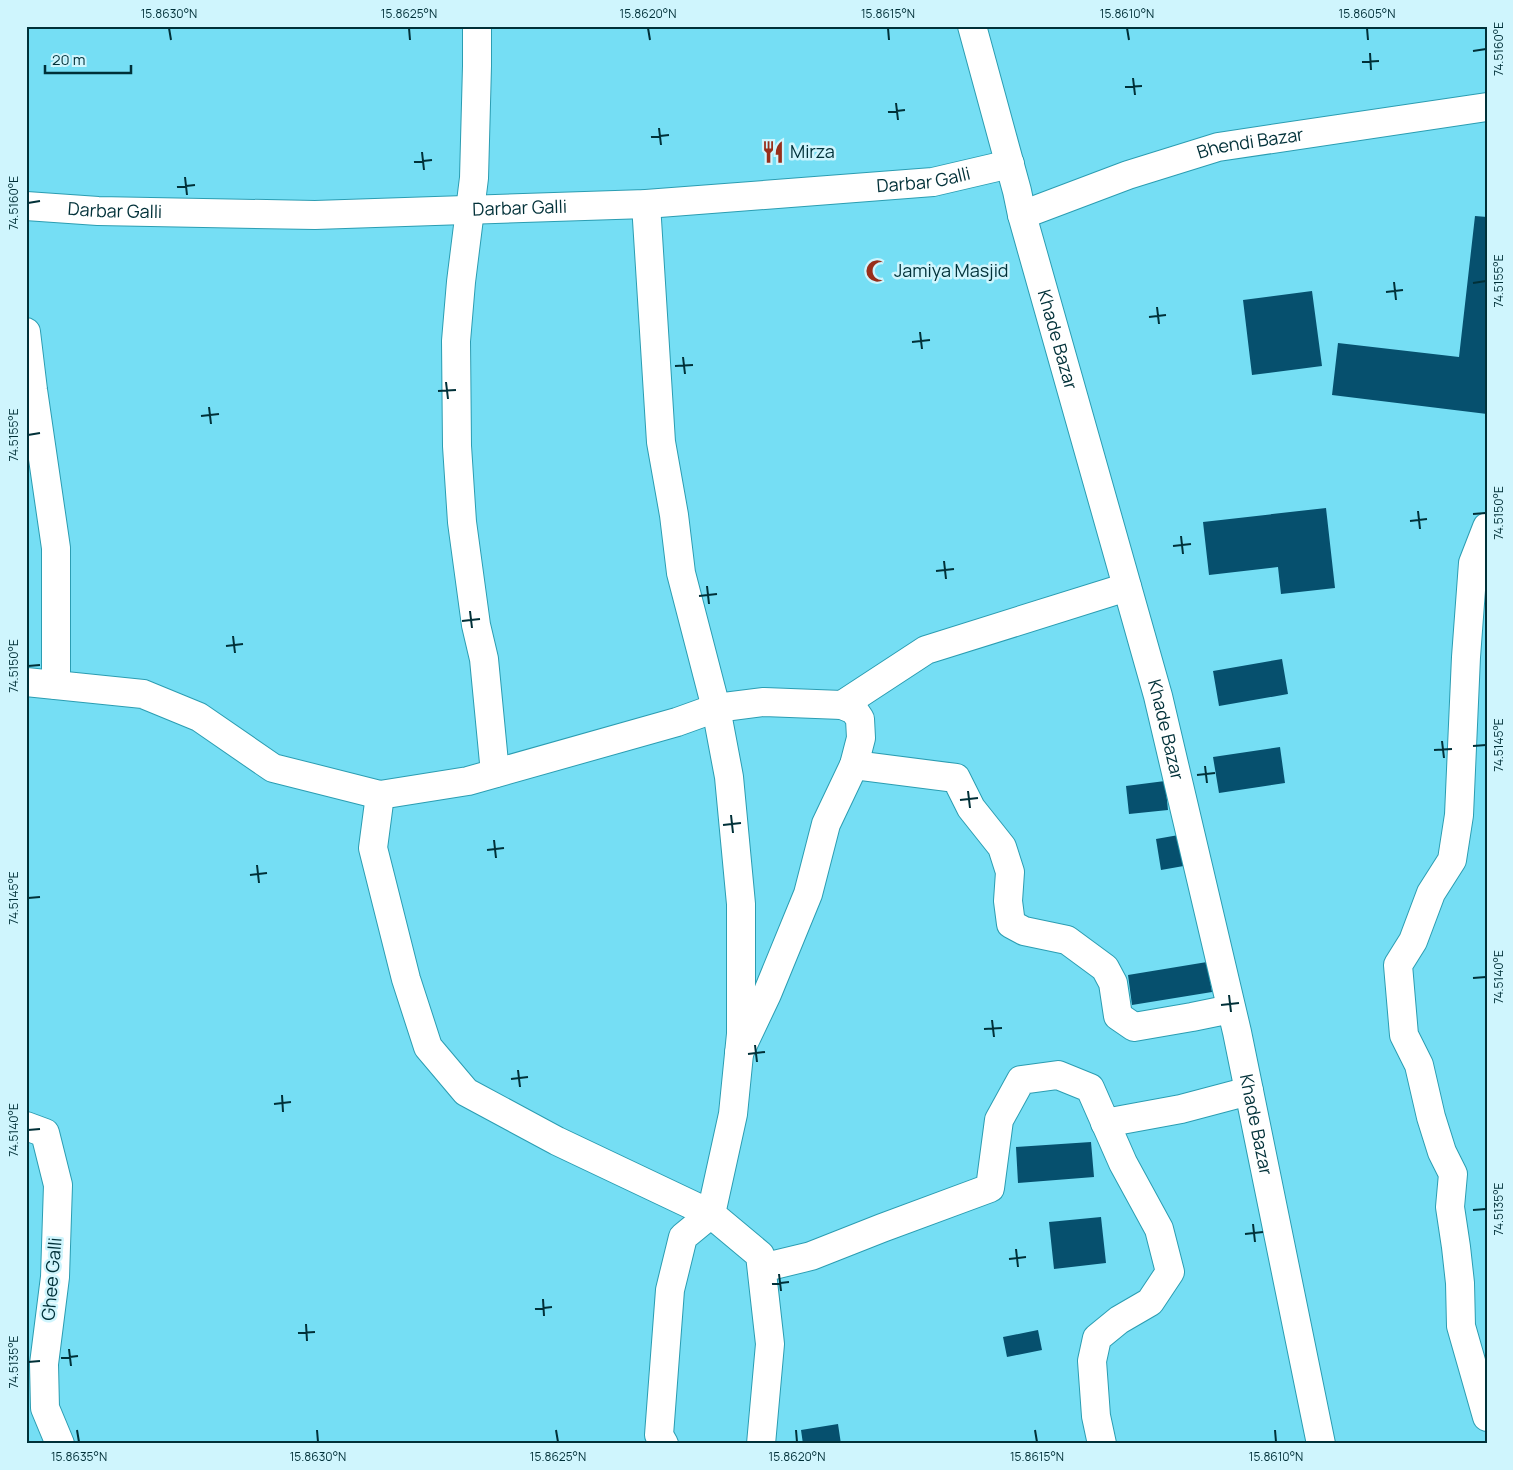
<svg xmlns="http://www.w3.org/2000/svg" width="1513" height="1470" viewBox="0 0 1513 1470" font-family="Manrope,sans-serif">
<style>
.building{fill:#06506e}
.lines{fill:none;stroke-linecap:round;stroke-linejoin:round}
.minor-casing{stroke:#2b9db2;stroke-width:30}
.major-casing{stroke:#2b9db2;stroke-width:30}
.minor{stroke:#fff;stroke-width:28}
.major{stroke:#fff;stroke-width:28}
.ticks{fill:none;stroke:#003038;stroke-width:2}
.labels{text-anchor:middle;stroke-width:5;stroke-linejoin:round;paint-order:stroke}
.street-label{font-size:18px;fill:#003038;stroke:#cff5fd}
.poi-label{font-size:18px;fill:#003038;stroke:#cff5fd;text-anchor:start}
.neatline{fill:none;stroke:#003038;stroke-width:2}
.ticks-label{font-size:12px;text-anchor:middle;fill:#003038}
</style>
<rect width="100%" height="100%" fill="#75def4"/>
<path class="building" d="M1475 216 1487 217V414L1332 395 1338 343 1459 357Z
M1312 291 1322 366 1252 375 1243 300Z
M1326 508 1335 588 1281 594 1278 567 1209 575 1203 522Z
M1282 659 1288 694 1219 706 1213 671Z
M1280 747 1285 783 1219 793 1213 757Z
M1165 781 1168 810 1129 814 1126 786Z
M1190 833 1195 864 1161 870 1156 839Z
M1207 962 1212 992 1132 1005 1128 975Z
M1091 1142 1094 1177 1018 1183 1016 1147Z
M1101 1217 1106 1263 1054 1269 1049 1222Z
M1038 1330 1042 1350 1007 1357 1003 1337Z
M838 1424 841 1444H803L801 1430Z"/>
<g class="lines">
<defs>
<g id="minor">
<path d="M477 26V66L474 178 461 282 456 341 457 446 462 522 476 625 484 659 495 773"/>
<path d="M646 204 661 442 674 515 681 573 716 708 729 777 741 904V1034L733 1114 711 1214 760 1255 770 1344 761 1444"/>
<path id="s1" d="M26 206 98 211 315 215 646 204 933 182 1010 164"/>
<path id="s2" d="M1022 215 1128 175 1218 147 1487 107"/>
<path d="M26 332 33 390 56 548V685"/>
<path d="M1487 527 1473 563 1466 657 1459 815 1452 860 1431 893 1413 941 1398 965 1404 1035 1419 1065 1431 1117 1442 1152 1453 1174 1450 1207 1456 1247 1460 1283 1461 1326 1487 1417"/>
<path d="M26 682 143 694 199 717 273 768 380 795"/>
<path d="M842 705 926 650 1127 587"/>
<path d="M854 765 956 778 971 808 1002 847 1010 872 1008 901 1011 924 1024 931 1067 940 1105 968 1113 983 1118 1016 1134 1027 1192 1017 1231 1009"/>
<path d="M1105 1123 1181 1109 1249 1091"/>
<path d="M26 1126 45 1133 58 1185 55 1277 44 1364 45 1408 60 1444"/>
<path d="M762 1268 811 1256 882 1228 990 1188 999 1120 1021 1080 1058 1075 1090 1088 1123 1163 1159 1229 1170 1272 1150 1302 1119 1320 1097 1338 1092 1361 1096 1416 1102 1444"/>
<path d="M664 1444 659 1435 670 1290 683 1237 711 1214 557 1141 466 1092 428 1047 406 979 373 848 380 795 468 781 677 722 716 708 764 702 842 705 854 710 860 719 861 738 854 765 826 824 808 894 767 994 739 1053"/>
</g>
<g id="major">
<path id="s3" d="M972 26 1017 191 1022 215 1158 696 1237 1032 1321 1444"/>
</g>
</defs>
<use href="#minor" class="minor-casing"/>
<use href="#major" class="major-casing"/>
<use href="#minor" class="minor"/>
<use href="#major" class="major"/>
</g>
<path class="ticks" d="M169 28 171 40M409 28 410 40M648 28 650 40M888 28 889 40M1127 28 1129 40M1367 28 1368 40M1473 51 1486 49M1370 53 1371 70M1362 62 1379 61M1133 78 1135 95M1125 87 1142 86M896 103 898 120M888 112 905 110M659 128 661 145M651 137 669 135M422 152 424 170M414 162 432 160M185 177 187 195M177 187 195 185M28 203 40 201M1394 282 1396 300M1473 283 1486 281M1386 292 1403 290M1157 307 1159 324M1149 317 1166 315M920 332 922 349M912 342 930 340M683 357 685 374M675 366 693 365M446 382 448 399M438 391 456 390M209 407 211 424M201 416 219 414M28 435 40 433M1418 511 1420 529M1473 514 1486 513M1410 521 1427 519M1181 536 1183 554M1173 546 1191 544M944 561 946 579M936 571 954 569M707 586 709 604M699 596 717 594M470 611 472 628M462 621 480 619M233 636 235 653M226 646 243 644M28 666 40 665M1442 741 1444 758M1473 746 1486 745M1434 750 1452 749M1205 766 1207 783M1197 775 1215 773M968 791 970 808M960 800 978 798M731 815 733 833M723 825 741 823M494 840 496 858M487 850 504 848M257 865 259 883M250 875 267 873M28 898 40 897M1473 978 1486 977M1229 995 1231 1012M1221 1005 1239 1003M992 1020 994 1037M984 1029 1002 1028M755 1045 757 1062M748 1054 765 1052M518 1070 520 1087M511 1079 528 1077M282 1095 283 1112M274 1104 291 1102M28 1130 40 1129M1473 1210 1486 1209M1253 1224 1255 1242M1245 1234 1263 1232M1016 1249 1018 1267M1009 1259 1026 1257M779 1274 781 1291M772 1284 789 1282M543 1299 544 1316M535 1309 552 1307M306 1324 307 1341M298 1333 315 1332M69 1349 71 1366M61 1358 78 1356M28 1362 40 1361M77 1430 79 1442M317 1430 318 1442M556 1430 558 1442M796 1430 797 1442M1035 1430 1037 1442M1275 1430 1276 1442"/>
<defs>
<symbol id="restaurant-bare" viewBox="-9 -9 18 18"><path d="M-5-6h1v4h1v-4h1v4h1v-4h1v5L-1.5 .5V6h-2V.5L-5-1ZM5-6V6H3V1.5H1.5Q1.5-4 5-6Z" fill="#982e1a" stroke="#cff5fd" stroke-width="2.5" paint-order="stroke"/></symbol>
<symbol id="mosque-bare" viewBox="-9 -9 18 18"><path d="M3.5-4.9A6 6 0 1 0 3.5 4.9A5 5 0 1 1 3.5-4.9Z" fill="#982e1a" stroke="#cff5fd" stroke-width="2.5" paint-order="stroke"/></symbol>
</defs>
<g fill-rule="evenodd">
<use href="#restaurant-bare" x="757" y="136" width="32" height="32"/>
<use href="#mosque-bare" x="861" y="255" width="32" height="32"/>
</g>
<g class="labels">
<g class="street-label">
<text dy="6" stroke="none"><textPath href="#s2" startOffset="240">Bhendi Bazar</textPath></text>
<text dy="6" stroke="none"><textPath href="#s1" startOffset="899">Darbar Galli</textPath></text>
<text dy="6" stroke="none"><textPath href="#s1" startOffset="494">Darbar Galli</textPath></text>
<text dy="6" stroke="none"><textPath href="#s1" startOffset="89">Darbar Galli</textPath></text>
<text dy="6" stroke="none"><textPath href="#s3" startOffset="325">Khade Bazar</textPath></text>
<text dy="6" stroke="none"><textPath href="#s3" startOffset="730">Khade Bazar</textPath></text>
<text dy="6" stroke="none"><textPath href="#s3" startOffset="1135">Khade Bazar</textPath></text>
<text transform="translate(52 1279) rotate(-85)" y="6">Ghee Galli</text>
</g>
<g class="poi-label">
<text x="790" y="158">Mirza</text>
<text x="894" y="277">Jamiya Masjid</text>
</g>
</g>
<rect width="1513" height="1470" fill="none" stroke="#cff5fd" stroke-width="55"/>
<path d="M45 65v8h86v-8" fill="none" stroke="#003038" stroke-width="2.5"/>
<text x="52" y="65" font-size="15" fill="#003038" stroke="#cff5fd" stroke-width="4" paint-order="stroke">20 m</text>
<rect x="28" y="28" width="1458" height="1414" class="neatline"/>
<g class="ticks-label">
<text x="169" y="18">15.8630°N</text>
<text x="409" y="18">15.8625°N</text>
<text x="648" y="18">15.8620°N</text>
<text x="888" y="18">15.8615°N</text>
<text x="1127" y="18">15.8610°N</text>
<text x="1367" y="18">15.8605°N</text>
<text transform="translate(1499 49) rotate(-90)" y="4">74.5160°E</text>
<text transform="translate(14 203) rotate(-90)" y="4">74.5160°E</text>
<text transform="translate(1499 281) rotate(-90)" y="4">74.5155°E</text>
<text transform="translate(14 435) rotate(-90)" y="4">74.5155°E</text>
<text transform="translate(1499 513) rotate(-90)" y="4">74.5150°E</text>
<text transform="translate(14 666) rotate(-90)" y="4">74.5150°E</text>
<text transform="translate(1499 745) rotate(-90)" y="4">74.5145°E</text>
<text transform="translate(14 898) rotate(-90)" y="4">74.5145°E</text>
<text transform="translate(1499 977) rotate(-90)" y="4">74.5140°E</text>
<text transform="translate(14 1130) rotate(-90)" y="4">74.5140°E</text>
<text transform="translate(1499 1209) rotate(-90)" y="4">74.5135°E</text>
<text transform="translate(14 1362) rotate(-90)" y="4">74.5135°E</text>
<text x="79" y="1461">15.8635°N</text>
<text x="318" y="1461">15.8630°N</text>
<text x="558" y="1461">15.8625°N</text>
<text x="797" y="1461">15.8620°N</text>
<text x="1037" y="1461">15.8615°N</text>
<text x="1276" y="1461">15.8610°N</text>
</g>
</svg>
